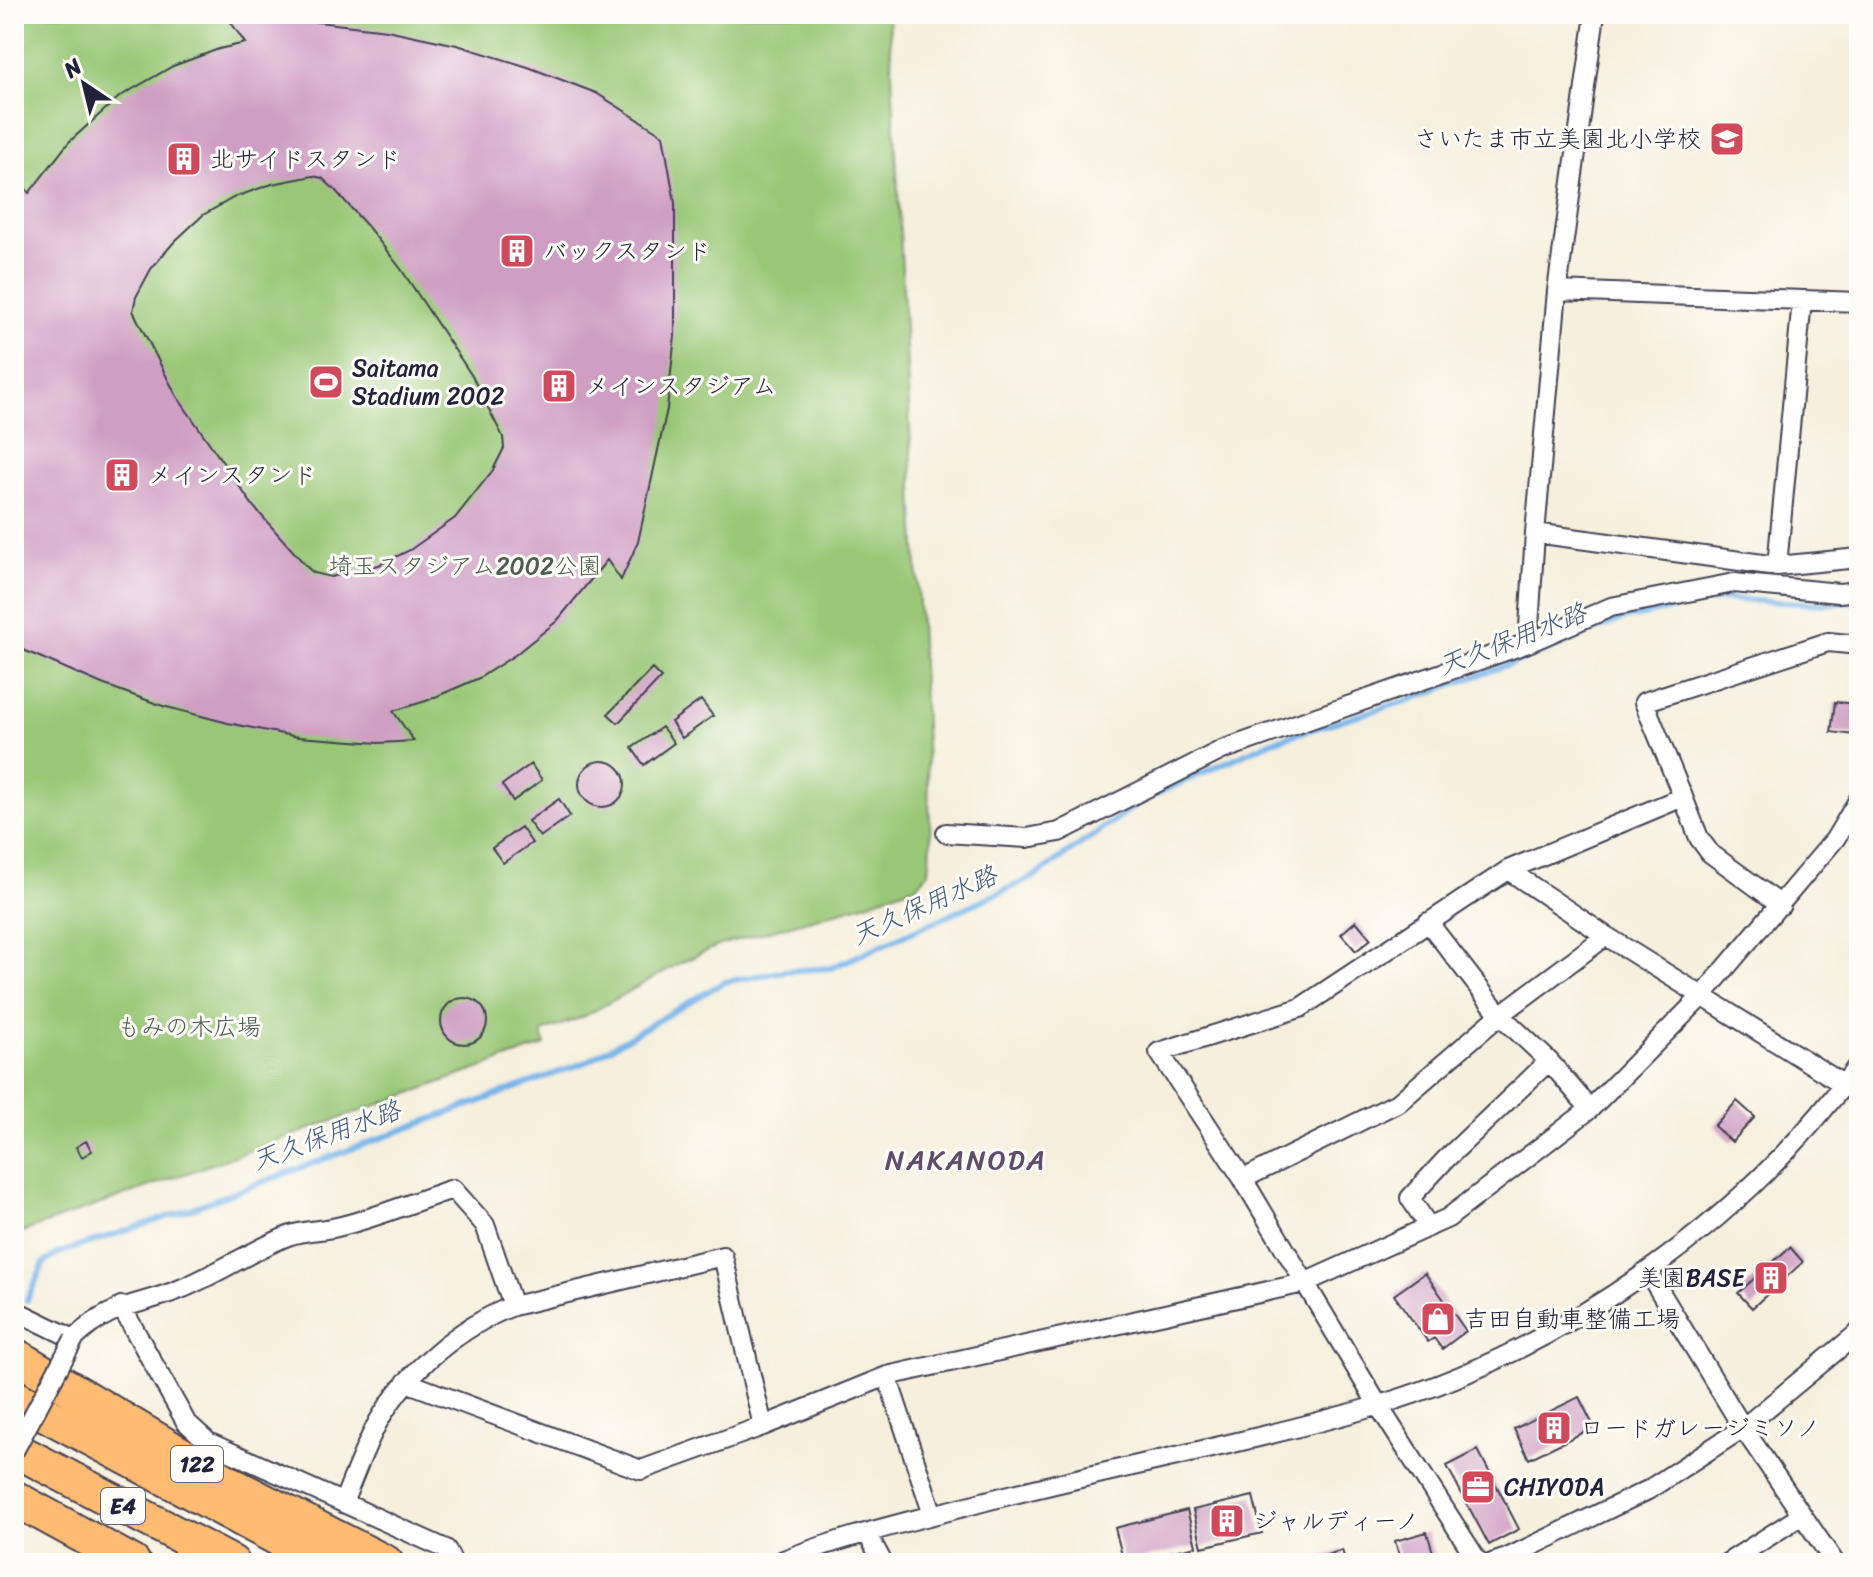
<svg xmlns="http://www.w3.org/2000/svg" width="1873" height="1577" viewBox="0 0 1873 1577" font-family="Sriracha,'Klee One',sans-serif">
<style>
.green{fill:#99c776;stroke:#5e7458;stroke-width:2}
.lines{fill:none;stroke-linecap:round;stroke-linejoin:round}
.stream{stroke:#78b5ea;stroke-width:6}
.building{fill:#cf9ec3;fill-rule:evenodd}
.street-casing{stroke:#424153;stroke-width:22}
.highway-casing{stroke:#424153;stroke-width:38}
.street{stroke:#fff;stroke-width:18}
.highway{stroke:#febb71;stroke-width:34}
.street-bridge-casing{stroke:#424153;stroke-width:22;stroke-linecap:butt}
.street-bridge{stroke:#fff;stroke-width:18}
.labels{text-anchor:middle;stroke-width:6;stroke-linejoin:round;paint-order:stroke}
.shield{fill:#fdfcf7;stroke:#646373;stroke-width:2}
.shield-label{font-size:22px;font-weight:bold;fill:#22223b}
.poi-label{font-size:24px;fill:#22223b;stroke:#fdfcf7;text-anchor:start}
.park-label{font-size:24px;fill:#4c5c50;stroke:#fdfcf7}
.water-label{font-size:26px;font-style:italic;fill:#445d81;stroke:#fdfcf7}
.quarter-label{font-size:28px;letter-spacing:2px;fill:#5f4d6b;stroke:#fdfcf7}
</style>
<rect width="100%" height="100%" fill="#fdfcf7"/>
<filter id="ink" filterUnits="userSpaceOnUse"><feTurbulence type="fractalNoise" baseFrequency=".0125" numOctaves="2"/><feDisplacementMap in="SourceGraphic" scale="16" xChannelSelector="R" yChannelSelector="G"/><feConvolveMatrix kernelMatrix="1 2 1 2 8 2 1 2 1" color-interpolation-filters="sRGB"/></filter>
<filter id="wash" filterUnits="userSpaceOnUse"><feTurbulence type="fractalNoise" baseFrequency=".006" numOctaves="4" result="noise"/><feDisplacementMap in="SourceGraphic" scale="32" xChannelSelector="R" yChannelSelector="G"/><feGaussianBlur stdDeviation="1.8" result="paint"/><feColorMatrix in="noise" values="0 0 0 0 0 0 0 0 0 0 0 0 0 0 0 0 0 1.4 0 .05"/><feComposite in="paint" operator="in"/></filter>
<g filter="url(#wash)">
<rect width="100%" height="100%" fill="#f5efdc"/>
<path class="green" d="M14 14H889L931 843 929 872 918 885 861 905 720 945 680 963 585 1016 542 1032 545 1045 14 1235Z"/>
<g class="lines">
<path class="stream" d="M27 1300 44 1263 59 1253 179 1213 586 1062 724 982 785 971 831 968 1032 878 1145 799 1273 741 1406 701 1546 651 1622 619 1720 599 1822 604 1859 602"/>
</g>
<g id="blocks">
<path class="building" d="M266 16 387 30 457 45 528 67 596 93 663 135 675 203V335L667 409 638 542 621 580 607 560 557 621 515 655 479 678 426 701 393 711 414 741 379 743 298 737 228 723 163 706 102 684 14 646V172L29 193 69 142 119 97 173 66 219 49 245 43 228 18ZM313 176 322 178 335 190 368 227 401 269 472 376 503 437 504 448 493 470 455 518 410 550 379 565 331 577 314 573 308 568 253 506 176 395 133 311 136 297 151 269 174 242 203 215 235 197 272 184Z
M652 669 661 678 618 723 608 714Z
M701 700 713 716 682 738 671 722Z
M1835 702 1858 704 1854 735 1831 732Z
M662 727 674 743 644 765 632 748Z
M579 784a23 23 0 1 1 46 0a23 23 0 1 1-46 0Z
M531 764 542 780 513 801 502 785Z
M559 799 570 816 540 837 528 821Z
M521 827 532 843 503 863 492 848Z
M1356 921 1371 939 1356 951 1341 934Z
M441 1021a23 23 0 1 1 46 0a23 23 0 1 1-46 0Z
M1737 1101 1755 1117 1732 1142 1714 1126Z
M86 1141 92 1151 82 1157 76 1147Z
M1790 1247 1803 1262 1752 1308 1738 1293Z
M1425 1273 1466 1331 1442 1349 1434 1338 1428 1342 1394 1295Z
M1579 1397 1594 1427 1529 1459 1514 1429Z
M1478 1450 1519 1529 1489 1545 1447 1466Z
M1253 1496 1262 1533 1202 1547 1193 1510Z
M1187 1510 1196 1546 1124 1563 1115 1528Z
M1427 1532 1434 1556 1401 1563 1395 1541Z
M1342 1550 1346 1563H1306V1562Z"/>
</g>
</g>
<g filter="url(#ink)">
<use href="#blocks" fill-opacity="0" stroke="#424153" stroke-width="2"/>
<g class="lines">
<defs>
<path id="street" d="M1557 291 1859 302
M1535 533 1777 566 1859 558
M1777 566 1802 300
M1528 643 1535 533 1557 291 1595 14
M1683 797 1644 702 1828 642 1859 645
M946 833 1027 838 1059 832 1222 750 1528 643 1611 607 1734 583 1839 593 1859 591
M1508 870 1606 936 1859 1094
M1428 922 1500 1015 1549 1061 1590 1109
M1243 1179 1399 1102 1500 1015 1606 936
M1429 1227 1410 1198 1445 1160 1549 1061
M1648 1272 1743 1428 1835 1563
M121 1306 186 1422 208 1442 446 1549 453 1563
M14 1310 74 1339C110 1303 135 1307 178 1290 216 1275 250 1251 288 1236 304 1230 321 1231 337 1227 376 1218 415 1201 453 1189L485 1225 513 1306
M887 1376 933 1515
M406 1382 641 1470 763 1426 887 1376 1304 1283 1448 1218 1590 1109 1702 996 1835 839 1859 799
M343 1503C354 1476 364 1448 378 1422 407 1371 459 1327 513 1306L723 1256 763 1426
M867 1533 883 1563
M776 1563C842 1536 913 1521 982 1502 1112 1468 1246 1444 1376 1406 1562 1350 1745 1222 1859 1064
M1479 1563 1378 1405 1243 1179 1159 1052 1300 1008 1508 870 1683 797 1699 838 1710 853 1781 905
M1492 1563 1507 1558 1648 1490 1743 1428 1859 1332
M1727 1563 1802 1515"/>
<path id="highway" d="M14 1355 236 1487 386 1563
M14 1397 324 1563
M14 1449 232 1563
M14 1498 133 1563"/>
</defs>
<use href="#street" class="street-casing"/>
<use href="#highway" class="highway-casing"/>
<use href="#street" class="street"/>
<use href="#highway" class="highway"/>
<defs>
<path id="street-bridge" d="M14 1451 74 1339"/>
</defs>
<use href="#street-bridge" class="street-bridge-casing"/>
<use href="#street-bridge" class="street-bridge"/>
</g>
</g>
<defs>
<symbol id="school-square" viewBox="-11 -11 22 22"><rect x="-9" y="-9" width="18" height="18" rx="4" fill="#d1495b" stroke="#fdfcf7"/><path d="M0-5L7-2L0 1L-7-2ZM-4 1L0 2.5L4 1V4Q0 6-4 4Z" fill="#fff"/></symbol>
<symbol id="building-square" viewBox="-11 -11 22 22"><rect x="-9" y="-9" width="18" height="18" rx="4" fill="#d1495b" stroke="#fdfcf7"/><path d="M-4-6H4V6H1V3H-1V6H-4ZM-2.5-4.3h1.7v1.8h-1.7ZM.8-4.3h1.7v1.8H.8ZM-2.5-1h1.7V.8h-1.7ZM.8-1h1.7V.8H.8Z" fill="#fff"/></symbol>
<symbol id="stadium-square" viewBox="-11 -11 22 22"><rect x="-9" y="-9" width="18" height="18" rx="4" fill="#d1495b" stroke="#fdfcf7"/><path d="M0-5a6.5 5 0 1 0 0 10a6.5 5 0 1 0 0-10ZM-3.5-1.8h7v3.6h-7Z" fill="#fff"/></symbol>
<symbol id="shop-square" viewBox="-11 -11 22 22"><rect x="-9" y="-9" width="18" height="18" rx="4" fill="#d1495b" stroke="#fdfcf7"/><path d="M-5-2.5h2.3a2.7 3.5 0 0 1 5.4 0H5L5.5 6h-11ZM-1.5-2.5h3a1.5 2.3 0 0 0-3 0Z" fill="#fff"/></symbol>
<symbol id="office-square" viewBox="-11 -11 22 22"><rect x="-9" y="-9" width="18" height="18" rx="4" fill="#d1495b" stroke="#fdfcf7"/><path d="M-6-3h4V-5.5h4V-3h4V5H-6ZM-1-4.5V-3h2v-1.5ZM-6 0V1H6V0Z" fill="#fff"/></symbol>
</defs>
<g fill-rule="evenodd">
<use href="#school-square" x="1707" y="119" width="40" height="40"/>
<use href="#building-square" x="164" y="139" width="40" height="40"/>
<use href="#building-square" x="497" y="231" width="40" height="40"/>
<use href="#stadium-square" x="306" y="362" width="40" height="40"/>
<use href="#building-square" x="539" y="366" width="40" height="40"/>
<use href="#building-square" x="102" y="455" width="40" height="40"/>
<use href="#building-square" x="1751" y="1258" width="40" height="40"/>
<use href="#shop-square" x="1418" y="1299" width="40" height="40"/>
<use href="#building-square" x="1534" y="1408" width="40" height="40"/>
<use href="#office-square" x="1458" y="1467" width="40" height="40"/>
<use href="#building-square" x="1207" y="1501" width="40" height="40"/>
</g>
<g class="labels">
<g class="shield">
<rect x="171" y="1446" width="52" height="36" rx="6"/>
<rect x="101" y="1488" width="44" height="36" rx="6"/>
</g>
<g class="shield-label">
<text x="197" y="1472">122</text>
<text x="123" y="1514">E4</text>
</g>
<g class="poi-label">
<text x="1701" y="147" text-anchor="end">さいたま市立美園北小学校</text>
<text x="210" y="167">北サイドスタンド</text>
<text x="543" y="259">バックスタンド</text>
<text x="352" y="376">Saitama<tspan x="352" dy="28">Stadium 2002</tspan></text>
<text x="585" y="394">メインスタジアム</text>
<text x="148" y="483">メインスタンド</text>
<text x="1745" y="1286" text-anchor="end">美園BASE</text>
<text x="1464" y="1327">吉田自動車整備工場</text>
<text x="1580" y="1436">ロードガレージミソノ</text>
<text x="1504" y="1495">CHIYODA</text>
<text x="1253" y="1529">ジャルディーノ</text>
</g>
<g class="park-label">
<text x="465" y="574">埼玉スタジアム2002公園</text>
<text x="189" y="1035">もみの木広場</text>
</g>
<g class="water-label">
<text transform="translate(1512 639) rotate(-21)" y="9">天久保用水路</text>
<text transform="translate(924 905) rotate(-24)" y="9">天久保用水路</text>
<text transform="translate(326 1135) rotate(-20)" y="9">天久保用水路</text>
</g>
<g class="quarter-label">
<text x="966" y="1169">NAKANODA</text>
</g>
</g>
<rect width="1873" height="1577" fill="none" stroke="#fdfcf7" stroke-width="48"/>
<g transform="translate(84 84) rotate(325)" stroke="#fdfcf7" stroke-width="6" paint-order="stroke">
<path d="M0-6L14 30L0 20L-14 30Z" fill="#22223b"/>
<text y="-12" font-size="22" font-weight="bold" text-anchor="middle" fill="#22223b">N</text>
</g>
</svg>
